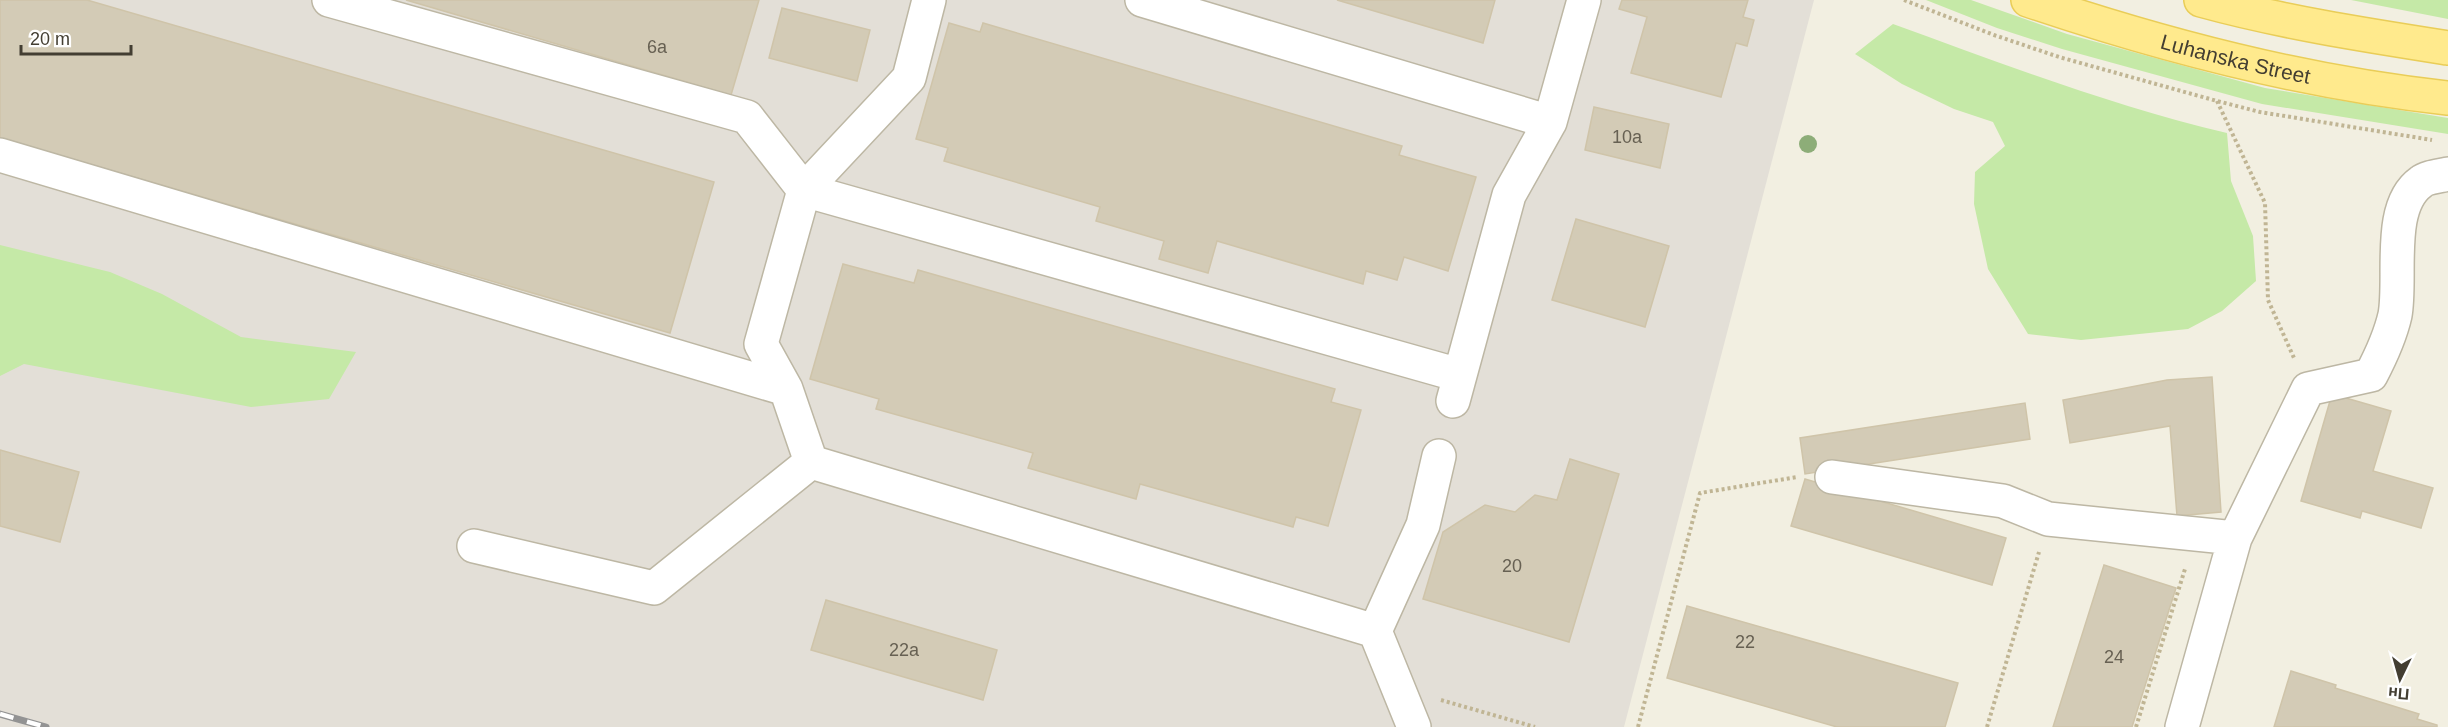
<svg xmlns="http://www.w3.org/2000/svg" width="2448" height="727" viewBox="0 0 2448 727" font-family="Arial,sans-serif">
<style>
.industrial{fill:#e3dfd7}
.green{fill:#c5e9a7}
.building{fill:#d3cbb6;stroke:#cfc4a9;stroke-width:1.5}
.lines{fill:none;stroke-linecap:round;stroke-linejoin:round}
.minor-casing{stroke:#bdb7a4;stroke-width:36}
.major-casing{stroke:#e9cd58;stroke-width:36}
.path{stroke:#c0b594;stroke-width:4;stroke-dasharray:3 3;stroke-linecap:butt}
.minor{stroke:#fff;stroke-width:33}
.major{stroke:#ffea8d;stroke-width:33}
.rail-casing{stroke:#939393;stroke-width:7}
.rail{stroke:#fff;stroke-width:4.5;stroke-dasharray:14;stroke-linecap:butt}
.tree{fill:#8dad78}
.labels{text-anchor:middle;stroke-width:6;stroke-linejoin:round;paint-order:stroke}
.number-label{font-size:18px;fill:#676153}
.street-label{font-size:21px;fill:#433e32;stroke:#fff}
</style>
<rect width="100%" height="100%" fill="#f2efe1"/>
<path class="industrial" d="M0 0H1814L1624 727H0Z"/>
<path class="green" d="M1926 0H1971L2067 34 2265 88 2448 118V134L2262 104 2062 49 1997 28Z
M2351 0H2448V19Z
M1893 24C2003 64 2113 106 2227 133L2231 181 2253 236 2256 281 2222 311 2188 329 2081 340 2028 334 1988 269 1974 204 1975 172 2005 146 1993 122 1954 109 1902 84 1855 54Z
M0 245 110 272 162 294 241 337 356 352 329 399 251 407 24 364 0 376Z"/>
<path class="building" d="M0 0H87L714 182 670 333 0 138Z
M406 0H759L731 95Z
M1337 0H1495L1483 43Z
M1622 0H1748L1743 17 1754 20 1747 46 1736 43 1721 97 1631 73 1647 17 1619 9Z
M782 8 870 30 857 81 769 58Z
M949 23 980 32 983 23 1402 146 1399 155 1476 177 1448 271 1404 257 1397 280 1366 271 1363 284 1217 241 1208 273 1159 259 1164 241 1096 221 1100 207 944 161 948 148 916 139Z
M1594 107 1669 124 1660 168 1585 150Z
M1576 219 1669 246 1645 327 1552 300Z
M843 264 914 283 918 270 1335 389 1331 402 1361 410 1328 526 1296 517 1293 527 1140 484 1136 499 1028 468 1033 453 876 409 879 399 810 379Z
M2212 377 2221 512 2177 516 2170 426 2070 443 2063 400 2167 380Z
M2332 394 2391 411 2373 471 2433 488 2421 528 2362 511 2360 518 2301 501Z
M2025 403 2030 439 1805 474 1800 438Z
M0 450 79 472 60 542 0 526Z
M1570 459 1619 474 1569 642 1423 599 1443 532 1485 505 1515 512 1535 495 1557 500Z
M1805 479 2006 538 1992 585 1791 526Z
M2104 565 2176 588 2132 727H2053Z
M826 600 997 650 983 700 811 650Z
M1687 606 1958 683 1945 727H1837L1667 678Z
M2291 671 2336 685 2335 688 2419 714 2417 719 2437 725V727H2274Z"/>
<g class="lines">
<defs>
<path id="minor" d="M329 0 747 117 804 190 1459 375
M1142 0 1550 122
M0 155 786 389
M1453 401 1509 195 1550 122 1584 0
M811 462 786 389 761 344 804 190 909 78 929 0
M1832 477 2003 501 2048 519 2235 538
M474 546 654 588 811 462 1375 631
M1375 631 1423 525 1439 456
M1375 631 1414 727
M2182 727 2235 538 2308 389 2371 375C2381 356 2390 337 2395 315 2402 277 2386 207 2421 182 2427 177 2440 176 2448 174"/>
<g id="major">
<path id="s1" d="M2028 0C2164 46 2305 83 2448 98"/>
<path d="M2201 0C2281 22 2365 35 2448 48"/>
</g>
</defs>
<use href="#minor" class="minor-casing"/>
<use href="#major" class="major-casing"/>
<path class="path" d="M1904 0 1994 35 2059 57 2217 101 2260 112 2432 140
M2217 101 2265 203 2268 300 2294 358
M1441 700 1535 727
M1638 727 1700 493 1797 477
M1987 727 2039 552
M2136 727 2185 569"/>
<use href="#minor" class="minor"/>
<use href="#major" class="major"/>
<defs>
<path id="rail" d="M0 714 46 727"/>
</defs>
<use href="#rail" class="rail-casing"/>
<use href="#rail" class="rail"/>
</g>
<circle class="tree" cx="1808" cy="144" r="9"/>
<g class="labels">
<g class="number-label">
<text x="657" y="53">6а</text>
<text x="1627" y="143">10а</text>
<text x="1512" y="572">20</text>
<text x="1745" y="648">22</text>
<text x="904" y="656">22а</text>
<text x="2114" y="663">24</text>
</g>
<g class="street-label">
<text dy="7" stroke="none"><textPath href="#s1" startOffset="216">Luhanska Street</textPath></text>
</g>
</g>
<g transform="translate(2400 679) rotate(185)" stroke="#ffffff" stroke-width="4.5" paint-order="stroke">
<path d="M0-4.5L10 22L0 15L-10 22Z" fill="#433e32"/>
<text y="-9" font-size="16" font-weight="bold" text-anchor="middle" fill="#433e32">Пн</text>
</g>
<path d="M21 45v9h110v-9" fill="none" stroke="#433e32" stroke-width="3"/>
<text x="30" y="45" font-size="18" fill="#433e32" stroke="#ffffff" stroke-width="4.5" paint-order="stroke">20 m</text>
</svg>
